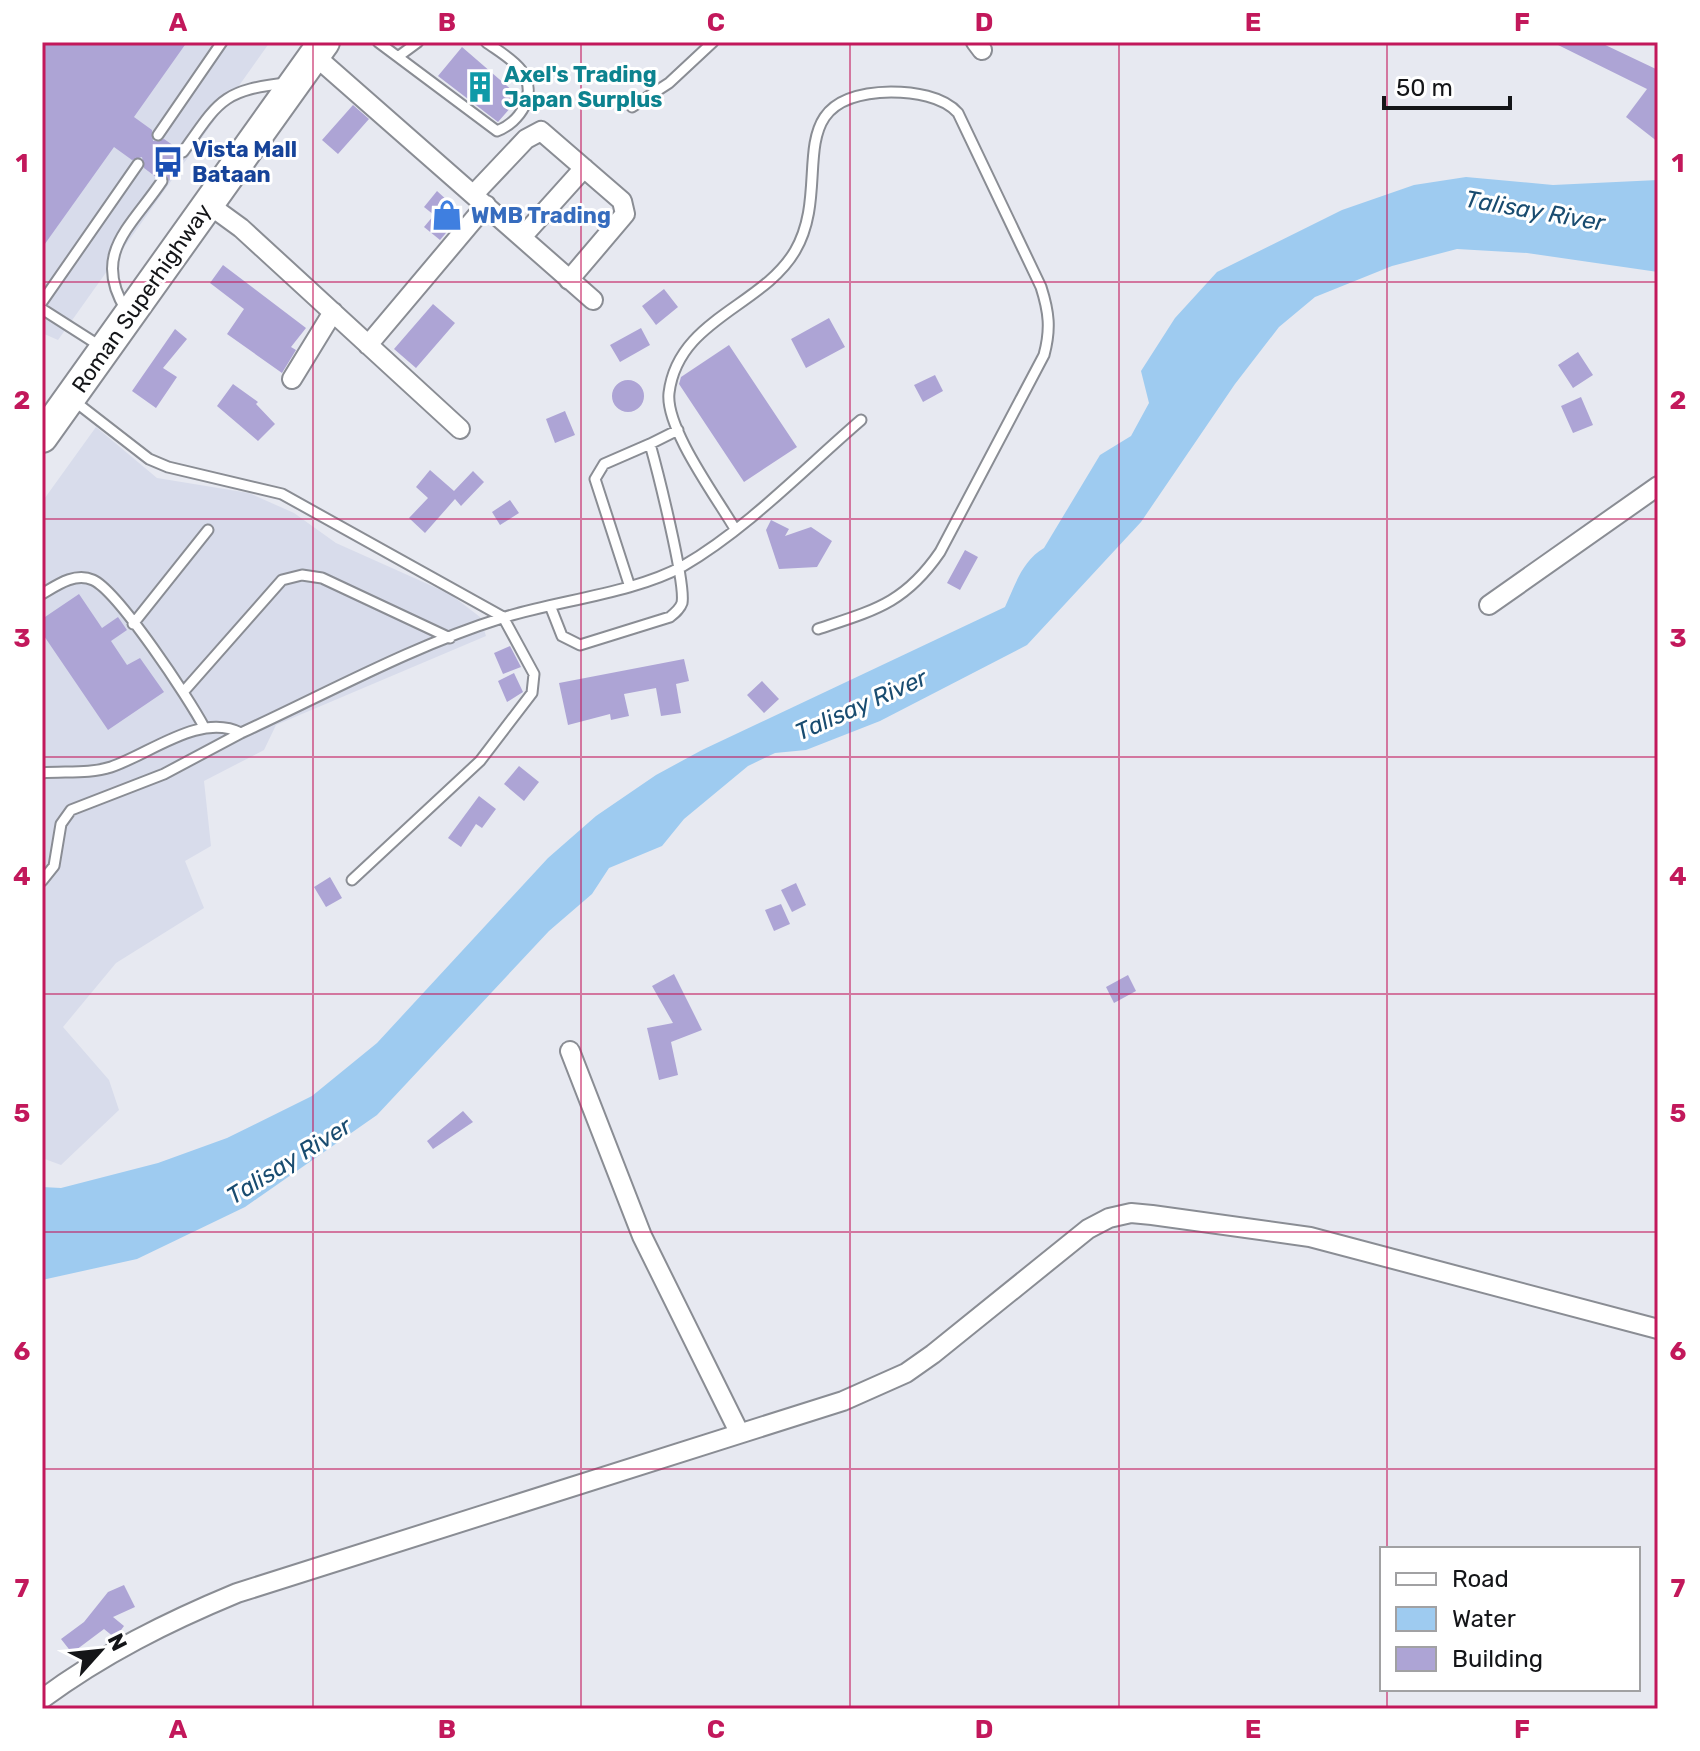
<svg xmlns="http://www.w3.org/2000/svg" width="1700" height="1751" viewBox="0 0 1700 1751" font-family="Rubik,sans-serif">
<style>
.built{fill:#d8dceb}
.water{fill:#9ecbf0}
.building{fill:#ada4d5}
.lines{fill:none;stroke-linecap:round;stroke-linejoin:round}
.lane-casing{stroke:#8a8d94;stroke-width:13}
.street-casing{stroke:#8a8d94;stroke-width:22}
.primary-casing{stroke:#8a8d94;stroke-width:34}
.lane{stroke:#fff;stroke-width:9}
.street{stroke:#fff;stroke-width:18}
.primary{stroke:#fff;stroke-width:30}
.grid{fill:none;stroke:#c2185b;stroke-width:2;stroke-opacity:0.55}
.labels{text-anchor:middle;stroke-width:6;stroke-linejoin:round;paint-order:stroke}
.culture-label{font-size:22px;font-weight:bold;fill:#0d838f;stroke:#fff;text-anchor:start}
.transit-label{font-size:22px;font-weight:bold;fill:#164399;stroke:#fff;text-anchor:start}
.shop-label{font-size:22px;font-weight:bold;fill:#366cbe;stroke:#fff;text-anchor:start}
.street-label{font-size:22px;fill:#141518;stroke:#fff}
.water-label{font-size:24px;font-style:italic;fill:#194c70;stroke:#fff}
.neatline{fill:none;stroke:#c2185b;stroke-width:3}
.grid-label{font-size:26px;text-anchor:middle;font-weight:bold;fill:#c2185b}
</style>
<rect width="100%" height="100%" fill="#e7e9f1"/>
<path class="built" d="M42 42H270L58 340 42 333Z
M96 427 157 478 249 493 294 513 336 543 450 594 480 617 486 636 276 725 264 750 204 781 211 846 185 861 204 908 116 963 63 1027 109 1080 119 1110 61 1165 42 1158V502Z"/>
<path class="water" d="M1466 177 1553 185 1658 180V272L1527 253 1457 249 1392 266 1315 297 1279 327 1235 384 1141 522 1027 645 880 721 806 750 775 753 748 766 684 819 662 846 609 868 592 894 549 931 377 1115 245 1207 137 1259 42 1280V1187L61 1188 158 1163 227 1138 312 1096 377 1043 548 858 596 816 656 775 702 750 1005 607C1015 585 1022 561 1044 548L1100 455 1131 436 1149 403 1141 371 1175 318 1217 272 1342 210 1414 185Z"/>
<path class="building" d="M42 42H187L134 117 152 130 153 141 164 139 177 148 178 158 184 159 169 181 166 175 156 177 144 168 142 157 132 160 114 147 42 248Z
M1552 42H1599L1658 70V142L1626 117 1647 89Z
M462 47 520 97 498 122 438 76Z
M353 105 369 119 338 154 322 140Z
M437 191 462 214 440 240 424 227 434 215 424 207Z
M223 265 306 328 291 347 296 350 282 373 227 334 244 309 210 283Z
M664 289 678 307 656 325 642 306Z
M433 304 455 323 416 368 394 349Z
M829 318 845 347 806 368 791 339Z
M641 328 650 345 620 362 610 345Z
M175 329 187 339 163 368 177 377 156 408 132 391Z
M729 345 797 447 744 482 679 384 681 377Z
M1578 352 1593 375 1573 388 1558 365Z
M935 375 943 391 923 402 914 385Z
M612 396a16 16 0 1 1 32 0a16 16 0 1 1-32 0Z
M233 384 258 402 256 404 275 424 258 441 217 406Z
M1581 397 1593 425 1573 433 1561 406Z
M565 411 575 435 555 443 546 419Z
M430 470 454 491 473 471 484 482 461 506 455 499 425 533 409 518 428 498 416 487Z
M510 500 519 513 500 525 492 512Z
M771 520 789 529 785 536 811 527 832 541 817 567 779 569 766 530Z
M965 550 978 557 960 590 947 583Z
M79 594 102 628 118 617 127 630 111 641 127 665 140 658 164 692 108 730 42 633V619Z
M510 646 521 667 503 674 494 653Z
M684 659 689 681 676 684 681 713 661 716 656 688 624 694 629 716 611 720 610 714 568 725 559 683Z
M514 673 523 692 507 702 498 681Z
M762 681 779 699 764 713 747 695Z
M519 766 539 782 524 801 504 784Z
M479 796 496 809 482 828 476 824 461 847 448 838Z
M330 877 342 898 326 907 314 887Z
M796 883 806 905 792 912 781 890Z
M781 904 790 924 774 931 765 910Z
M674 974 702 1030 671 1042 678 1075 659 1080 647 1028 673 1023 652 986Z
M1128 975 1136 991 1114 1003 1106 987Z
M463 1111 473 1122 433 1149 427 1141Z
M124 1585 135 1607 113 1617 124 1626 115 1638 104 1629 72 1653 61 1639 84 1622 108 1592Z"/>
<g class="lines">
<defs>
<path id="lane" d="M378 42 497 131C520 122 539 94 521 70 513 59 497 50 486 42
M399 56 418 42
M632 107 669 83 713 42
M158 135 222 42
M183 152C219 101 222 90 287 83
M42 302 138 164
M42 309 100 346
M126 310C91 254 131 227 162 181
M73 400 149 459 168 467 282 494 503 617 534 674 532 693 480 761 352 880
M735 529C717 498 665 428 669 393 678 319 762 307 795 251 835 183 775 94 891 92 913 92 943 96 958 113L1041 287C1049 312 1051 329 1044 355L940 552C905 603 875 610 818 629
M629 584 595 479 604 464 650 444
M42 594C57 585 75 572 93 580 118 591 190 700 204 727
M551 608 562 636 580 645 670 617C675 613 680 609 682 603 686 583 657 469 650 444L678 430
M133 624 208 530
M185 690 282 580 302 575 322 578 450 638
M42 773C65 771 89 774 111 767 150 754 200 712 241 733 326 694 412 646 502 618 555 601 635 593 683 566 748 528 804 469 861 420
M42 881 54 866 61 824 71 810 164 774 241 733"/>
<path id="street" d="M976 42 982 50
M314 55 593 300
M474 194 526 139 541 131 622 201 625 214 569 280
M208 204 241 228 460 429
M522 237 584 168
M368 345 486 205
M292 379 333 312
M1489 605 1658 486
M570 1051 642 1236 739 1432
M42 1699C103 1654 167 1622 237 1593L843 1401 906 1373 933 1354 1088 1229 1109 1218 1131 1213 1152 1215 1310 1237 1658 1329"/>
<path id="primary" d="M42 437 324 42"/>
</defs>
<use href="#lane" class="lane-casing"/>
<use href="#street" class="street-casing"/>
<use href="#primary" class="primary-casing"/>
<use href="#lane" class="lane"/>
<use href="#street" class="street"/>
<use href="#primary" class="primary"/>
</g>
<path class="grid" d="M313 42V1709M581 42V1709M850 42V1709M1119 42V1709M1387 42V1549M42 282H1658M42 519H1658M42 757H1658M42 994H1658M42 1232H1658M42 1469H1658M1387 1689V1709"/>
<defs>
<symbol id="building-bare" viewBox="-9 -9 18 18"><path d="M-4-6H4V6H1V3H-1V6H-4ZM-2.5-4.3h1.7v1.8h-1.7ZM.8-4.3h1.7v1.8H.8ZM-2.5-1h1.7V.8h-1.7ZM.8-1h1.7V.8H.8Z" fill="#0f9aa8" stroke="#fff" stroke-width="2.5" paint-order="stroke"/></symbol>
<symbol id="bus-bare" viewBox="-9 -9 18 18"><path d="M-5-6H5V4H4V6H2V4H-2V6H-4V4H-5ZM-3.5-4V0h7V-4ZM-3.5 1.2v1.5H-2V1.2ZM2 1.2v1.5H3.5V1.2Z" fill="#1a4fb4" stroke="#fff" stroke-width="2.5" paint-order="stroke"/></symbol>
<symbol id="shop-bare" viewBox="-9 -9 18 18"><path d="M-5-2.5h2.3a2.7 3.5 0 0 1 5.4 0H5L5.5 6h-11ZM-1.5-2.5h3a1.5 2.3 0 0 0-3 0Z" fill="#3f7fe0" stroke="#fff" stroke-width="2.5" paint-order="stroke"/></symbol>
</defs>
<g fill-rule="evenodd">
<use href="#building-bare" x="458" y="65" width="44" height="44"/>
<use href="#bus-bare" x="146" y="140" width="44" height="44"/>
<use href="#shop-bare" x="425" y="193" width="44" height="44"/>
</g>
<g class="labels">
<g class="culture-label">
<text x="504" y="82">Axel's Trading<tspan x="504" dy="25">Japan Surplus</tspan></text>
</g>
<g class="transit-label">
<text x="192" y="157">Vista Mall<tspan x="192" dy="25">Bataan</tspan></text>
</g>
<g class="shop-label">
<text x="471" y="223">WMB Trading</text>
</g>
<g class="street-label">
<text transform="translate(141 298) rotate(-55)" y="8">Roman Superhighway</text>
</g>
<g class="water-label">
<text transform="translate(1535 211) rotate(10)" y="8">Talisay River</text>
<text transform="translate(861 705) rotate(-24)" y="8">Talisay River</text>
<text transform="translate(289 1161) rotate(-32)" y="8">Talisay River</text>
</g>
</g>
<rect width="1700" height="1751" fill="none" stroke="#ffffff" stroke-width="88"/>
<rect x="1380" y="1547" width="260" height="144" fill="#ffffff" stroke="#a1a1a3" stroke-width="2"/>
<rect x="1396" y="1573" width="40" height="12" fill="#ffffff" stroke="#a1a1a3" stroke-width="2"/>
<text x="1452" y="1587" font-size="24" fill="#141518">Road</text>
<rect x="1396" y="1607" width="40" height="24" fill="#9ecbf0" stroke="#a1a1a3" stroke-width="2"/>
<text x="1452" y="1627" font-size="24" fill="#141518">Water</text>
<rect x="1396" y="1647" width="40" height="24" fill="#ada4d5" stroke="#a1a1a3" stroke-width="2"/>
<text x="1452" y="1667" font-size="24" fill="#141518">Building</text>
<g transform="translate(100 1651) rotate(63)" stroke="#ffffff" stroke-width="6" paint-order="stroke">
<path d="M0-6L14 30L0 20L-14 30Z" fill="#141518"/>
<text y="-12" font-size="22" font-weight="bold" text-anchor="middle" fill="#141518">N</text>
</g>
<path d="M1384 96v12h126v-12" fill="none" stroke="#141518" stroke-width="4"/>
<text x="1396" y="96" font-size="24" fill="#141518" stroke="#ffffff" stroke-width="6" paint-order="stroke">50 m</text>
<rect x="44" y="44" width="1612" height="1663" class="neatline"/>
<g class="grid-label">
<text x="178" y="31">A</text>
<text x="447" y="31">B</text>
<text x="716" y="31">C</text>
<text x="984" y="31">D</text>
<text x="1253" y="31">E</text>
<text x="1522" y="31">F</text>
<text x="22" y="172">1</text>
<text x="1678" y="172">1</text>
<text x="22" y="409">2</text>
<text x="1678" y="409">2</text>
<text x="22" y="647">3</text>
<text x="1678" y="647">3</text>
<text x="22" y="885">4</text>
<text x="1678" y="885">4</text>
<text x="22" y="1122">5</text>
<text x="1678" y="1122">5</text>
<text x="22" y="1360">6</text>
<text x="1678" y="1360">6</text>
<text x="22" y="1597">7</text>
<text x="1678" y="1597">7</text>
<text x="178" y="1738">A</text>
<text x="447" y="1738">B</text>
<text x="716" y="1738">C</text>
<text x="984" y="1738">D</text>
<text x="1253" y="1738">E</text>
<text x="1522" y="1738">F</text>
</g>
</svg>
